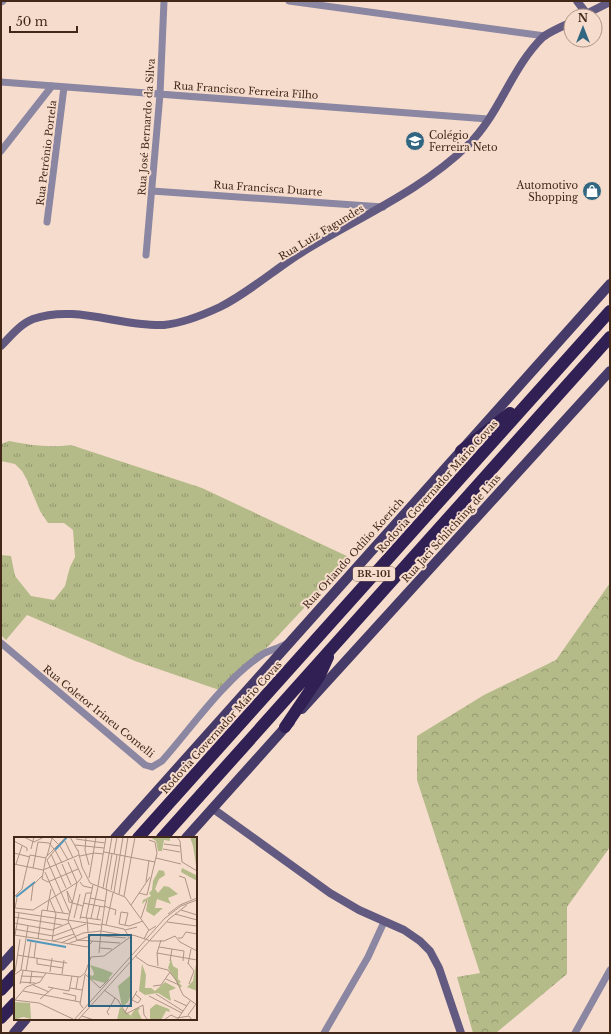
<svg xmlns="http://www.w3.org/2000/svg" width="611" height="1034" viewBox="0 0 611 1034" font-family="'Libre Baskerville',serif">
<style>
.grass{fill:url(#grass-tufts)}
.forest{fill:url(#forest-crowns)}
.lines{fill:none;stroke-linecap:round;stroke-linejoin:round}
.minor{stroke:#8b86a1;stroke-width:7}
.secondary{stroke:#625a80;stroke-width:8}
.primary{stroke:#463b68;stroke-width:10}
.motorway{stroke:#302054;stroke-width:12}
.labels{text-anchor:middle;stroke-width:4;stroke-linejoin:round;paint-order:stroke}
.shield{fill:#f6dccc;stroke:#775e4e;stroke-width:1}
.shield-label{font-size:9px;font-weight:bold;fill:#412818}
.street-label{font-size:10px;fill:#412818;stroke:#f6dccc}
.poi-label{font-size:10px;fill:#412818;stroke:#f6dccc;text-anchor:start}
.inset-river{fill:none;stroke:#5497bc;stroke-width:2}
.inset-road{fill:none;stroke:#ae9484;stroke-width:1}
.view{fill:#316682;fill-opacity:0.15;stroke:#316682;stroke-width:2}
.inset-edge{fill:none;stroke:#412818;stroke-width:2}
</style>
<defs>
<pattern id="grass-tufts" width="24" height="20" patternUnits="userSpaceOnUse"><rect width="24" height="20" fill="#b4bb89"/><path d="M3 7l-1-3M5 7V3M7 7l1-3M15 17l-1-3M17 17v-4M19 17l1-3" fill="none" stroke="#94986f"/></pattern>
<pattern id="forest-crowns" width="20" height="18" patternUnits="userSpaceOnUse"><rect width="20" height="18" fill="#b4bb89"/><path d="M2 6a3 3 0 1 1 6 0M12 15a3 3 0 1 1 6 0" fill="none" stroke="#94986f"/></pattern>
</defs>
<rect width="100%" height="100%" fill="#f6dccc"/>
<path class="grass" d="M9 441C29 445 49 448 71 445L202 488 351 558 225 692 135 661 27 615 6 640 1 635V555L11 556 15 576 31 596 54 600 65 586 70 567 75 557 73 530 64 523H48L40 511 27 480 22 471 15 464 1 461V444Z"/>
<path class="forest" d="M610 583V847L567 907V974L496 1033H473L457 977 480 973 417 780V736L484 695 556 660Z"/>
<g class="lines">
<path class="minor" d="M289 1 545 36
M1 2 3 1
M1 82 488 119
M1 151 52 86
M152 191 383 207
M47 222 64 87
M146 255 160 94 164 1
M1 643 145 765 152 767 162 761C193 726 224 680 263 654 270 650 279 648 286 644
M324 1033 368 957 384 922
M575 1033 610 970"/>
<path class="secondary" d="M577 1 587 14
M582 16 610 2
M1 346C10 337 20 324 33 319 76 304 120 327 164 325 183 323 203 315 220 307 250 292 276 268 304 251 359 217 421 191 468 145 500 114 511 68 543 37 551 31 562 27 571 22
M212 808 330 893 359 910 404 930 420 941 430 951 439 968 461 1033"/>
<path class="primary" d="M302 709 610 371
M115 838 610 284
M186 838 290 722
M1 966 15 950
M14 1033 26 1019"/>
<path class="motorway" d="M461 451 510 413
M285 727 319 677 328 657
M138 838 610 311
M162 838 610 337
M1 990 15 975
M1 1018 15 1003"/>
</g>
<defs>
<symbol id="school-disc" viewBox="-11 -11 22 22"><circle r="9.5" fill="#316682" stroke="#f6dccc"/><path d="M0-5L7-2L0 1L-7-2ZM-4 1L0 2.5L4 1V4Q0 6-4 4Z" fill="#fff"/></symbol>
<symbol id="shop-disc" viewBox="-11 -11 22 22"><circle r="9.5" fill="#316682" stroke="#f6dccc"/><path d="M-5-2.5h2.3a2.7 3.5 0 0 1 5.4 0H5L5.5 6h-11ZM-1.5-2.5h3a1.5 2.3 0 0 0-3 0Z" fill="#fff"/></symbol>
</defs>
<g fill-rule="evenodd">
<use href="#school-disc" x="404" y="130" width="22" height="22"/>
<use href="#shop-disc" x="581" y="180" width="22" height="22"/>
</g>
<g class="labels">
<rect class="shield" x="353" y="567" width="42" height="14" rx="3"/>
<g class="shield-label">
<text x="374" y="577">BR-101</text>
</g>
<g class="street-label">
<text transform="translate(246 90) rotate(4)" y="4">Rua Francisco Ferreira Filho</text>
<text transform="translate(146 127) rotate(-86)" y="4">Rua José Bernardo da Silva</text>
<text transform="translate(46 153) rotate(-83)" y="4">Rua Petrônio Portela</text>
<text transform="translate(268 188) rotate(4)" y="4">Rua Francisca Duarte</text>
<text transform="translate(321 232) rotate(-31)" y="4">Rua Luiz Fagundes</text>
<text transform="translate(437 486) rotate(-48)" y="4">Rodovia Governador Mário Covas</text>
<text transform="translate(451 528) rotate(-48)" y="4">Rua Jaci Schlichting de Lins</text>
<text transform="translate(353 553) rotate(-48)" y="4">Rua Orlando Odílio Koerich</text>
<text transform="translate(99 711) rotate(39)" y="4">Rua Coletor Irineu Comelli</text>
<text transform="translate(221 727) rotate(-48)" y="4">Rodovia Governador Mário Covas</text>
</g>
<g class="poi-label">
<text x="429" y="139">Colégio<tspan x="429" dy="12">Ferreira Neto</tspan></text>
<text x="578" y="189" text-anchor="end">Automotivo<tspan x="578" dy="12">Shopping</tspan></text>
</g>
</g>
<g transform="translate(14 837)">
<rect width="183" height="183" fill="#f6dccc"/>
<path d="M76 128 89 132 99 136 91 146 76 142 73 137 79 139 80 136Z" fill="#b4bb89"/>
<path d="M136 0H156V4L150 3 148 14H144L142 4ZM176 0H183V34L179 9ZM168 31 182 38 183 44 167 35ZM145 33 150 34 151 38 145 42 141 52 144 56 150 49 155 50 164 57 154 61 157 67 143 62 141 71H149L140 79 132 74 134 62 128 67 129 63 137 59 135 56 138 53 139 44ZM157 122 159 129 164 132V142L167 145 165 146 168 149 166 151 154 131ZM128 127 132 138 131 151H137L141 154 151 145 162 151 155 154 157 164 144 156 131 158 125 154ZM182 127H183V154L173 150 179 144ZM117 138 118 155 114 165 108 170 104 149ZM0 165 16 166 17 182 9 180 0 183ZM142 167 155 172 156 175 152 174 147 183H136V172ZM106 170 120 181 117 178 122 171H126L124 174 128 183H103Z" fill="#b4bb89"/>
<path class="inset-river" d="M41 13 53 0M2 60 21 45M13 103 52 110"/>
<path class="inset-road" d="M10 0 20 5 30 0M52 0 32 20 28 42 34 45 64 32M56 0 64 14M72 0 71 13 75 28M163 0 166 4 168 25 183 34M62 2 91 6M0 4 13 11V14M51 4 59 21M24 5 35 6 40 12M150 7 166 9M61 8 90 11M46 9 54 23M17 12 20 0M149 12 166 15M64 13 68 30 76 46 111 60 135 93M90 15 141 25M0 16 16 20M37 17 52 51M100 17 103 0M33 19 38 1 45 8M66 19 80 16 89 17M142 21 167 27M54 25 63 46 54 84M48 26 41 13 33 23 56 76M0 27 29 33M2 27 8 9M48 27 57 48M13 30 16 18 32 21M19 31 24 5M29 33 65 18M31 35 49 76M165 39 171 41 177 62M75 41 82 0M66 45 69 49 78 51M132 45 135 23M84 49 92 0M89 51 98 0M92 52 98 17M93 52 87 94 115 99M97 53 103 18M53 54 55 65 69 69M53 54 58 65M100 55 109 0M125 56 133 58 143 16 141 5 135 3M105 57 114 0M110 59 121 0M0 60 8 52 13 30M3 61 1 71 19 73 64 45 68 40 60 22M76 61 91 64M36 63 42 77 38 104M17 64 19 48 28 39M69 66 90 70M117 68 136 40M90 69 102 73 101 78M167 73 183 78M33 74 37 52M0 75 87 88M154 77 166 68 183 61M161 77 183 83M0 80 48 88M66 80 87 83M60 81 66 57M72 81 79 48M73 81 74 95M77 81 84 50M127 81 133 63M66 82 72 56H77M83 82 86 69M54 84 63 103 106 106M153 85 183 89M0 86 38 93 55 86M87 87 110 92 114 98M92 88 99 56M111 88 114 76 107 75 105 87 115 89 129 84M0 92 39 99 72 87M111 93 123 90M0 98 39 104 60 97M1 98 5 76M164 101H168L172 95 183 97M24 102 28 73 55 77M130 102 134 94 142 89M147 103 143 116 183 123M39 104 73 110 79 104M47 106 69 96 87 94 85 116M53 107 79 98 112 101M145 110 170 114 169 124M86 111 98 112M143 116 144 129M3 118 53 126M121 119 134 128 154 133 162 143 169 158 183 168M20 121 22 106M23 121V127L49 131M156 124 158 112M174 126 180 134 175 147M174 127 177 112M7 133 14 89M12 134 17 104M1 135 6 102M36 135 38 121M48 137 50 123M71 137 86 151 95 142M0 138 7 133 66 140 71 136 77 120 90 119 119 98 137 104H150L161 99 166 105 183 114M7 139 29 140M152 142 165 148M6 145 21 146M6 147 9 134M16 147 18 134M19 148 35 155M139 149 147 148 156 135M34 150 55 154 58 139M56 151 68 153M62 152 64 140M90 153 104 163 112 177 129 168 130 178 134 183M9 154 66 165M49 156 62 159 61 164M142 157 169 174M135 159 168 176M26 162 39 151M0 163 25 166 59 182M1 163 12 150 26 145 32 136M118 163 124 166 127 162 121 157M160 163 173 169M69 171 66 167 71 138M111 175 123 154M95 178 93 175 101 161M174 178 182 167M68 179 80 183M60 183 151 81 167 69 183 63M64 183 155 82 173 68M150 183 157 178 163 181 175 179 178 183M163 183 176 164"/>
<path class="view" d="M75 98H117V169H75Z"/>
<rect width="183" height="183" class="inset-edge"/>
</g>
<rect width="611" height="1034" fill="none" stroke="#412818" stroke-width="4"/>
<g transform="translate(583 28)"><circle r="19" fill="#f6dccc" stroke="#ae9484"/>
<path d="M0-3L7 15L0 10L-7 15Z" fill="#316682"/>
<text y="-6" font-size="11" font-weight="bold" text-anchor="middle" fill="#412818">N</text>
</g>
<path d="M10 26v6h67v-6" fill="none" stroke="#412818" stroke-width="2"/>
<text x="16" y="26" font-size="12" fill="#412818" stroke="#f6dccc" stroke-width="3" paint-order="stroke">50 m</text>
</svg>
